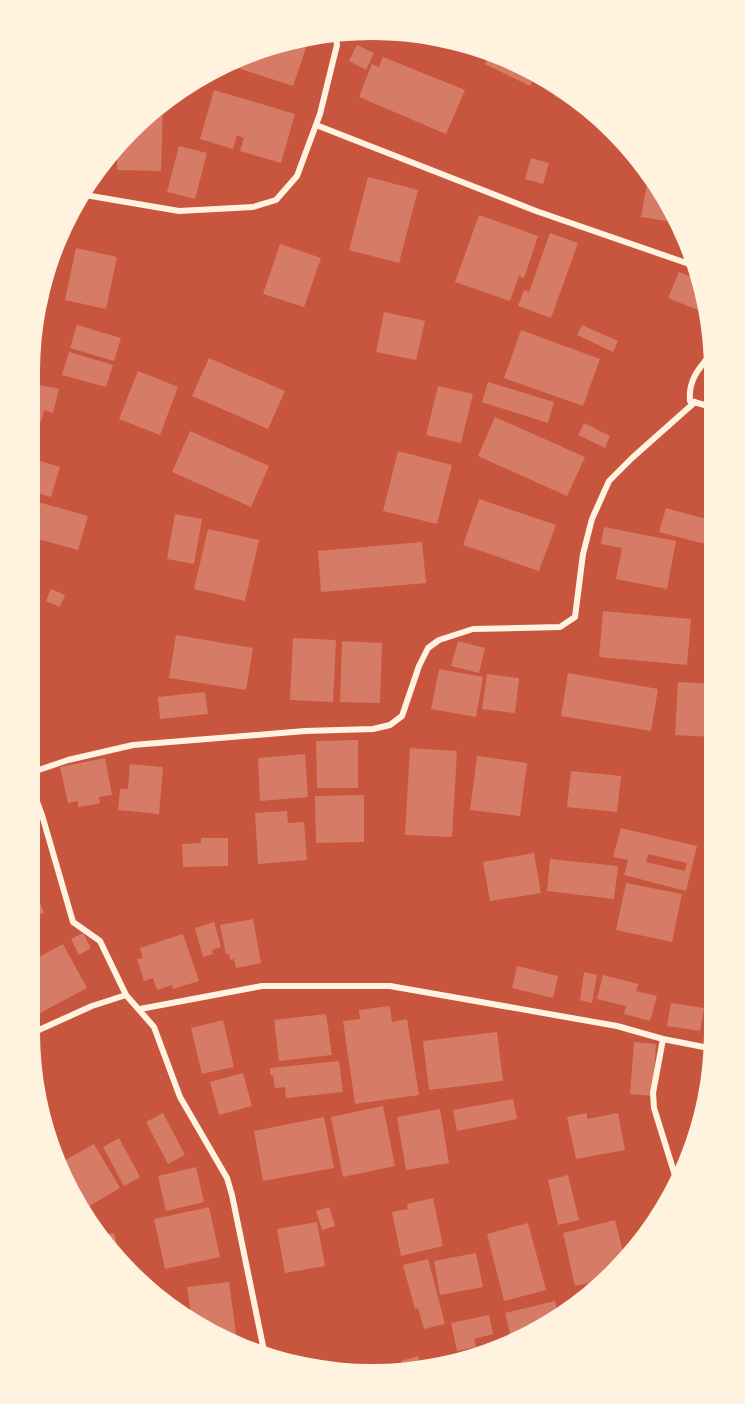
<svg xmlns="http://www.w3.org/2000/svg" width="745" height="1404" viewBox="0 0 745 1404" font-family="'Fira Sans',sans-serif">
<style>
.building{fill:#d67c66;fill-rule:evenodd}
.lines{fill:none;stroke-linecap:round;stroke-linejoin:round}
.minor{stroke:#fff3e0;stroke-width:6}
</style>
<rect width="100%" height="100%" fill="#c8553d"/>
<path class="building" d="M308 42 293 86 235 67 237 63 263 48Z
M357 45 374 53 366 70 349 61Z
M489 56 524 65 536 73 530 86 485 64Z
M383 57 465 90 446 134 359 97 372 64 379 67Z
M557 88 596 114V115L554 96Z
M214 90 295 114 281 163 240 151 244 138 237 135 233 149 200 139Z
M163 105 161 171 117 170V154L147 115Z
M179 146 207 153 195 199 167 192Z
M531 158 549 163 543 184 525 179Z
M649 172 666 201 679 223 641 217Z
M368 177 418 190 399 263 349 250Z
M479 215 538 236 524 278 519 276 510 301 455 282Z
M550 233 578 243 551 318 518 306 524 290 529 292Z
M280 244 321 258 304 307 263 294Z
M76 248 117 257 106 309 65 300Z
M54 262 56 263 47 307 43 306Z
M679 272 699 280 708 314 668 298Z
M384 312 425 321 416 360 376 352Z
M77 325 121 338 114 361 70 348Z
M582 325 618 341 613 352 577 335Z
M521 330 600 359 583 406 504 378Z
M69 352 113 365 106 387 62 375Z
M209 358 285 391 268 429 192 396Z
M138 371 178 387 160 435 119 419Z
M488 382 554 402 548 423 482 402Z
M31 383 59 389 53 413 44 410 41 422 31 420Z
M438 386 473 394 461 443 426 435Z
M495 417 585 457 567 496 478 456Z
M584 423 610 436 605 448 578 435Z
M190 431 269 466 251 507 172 472Z
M398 451 452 465 437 524 383 511Z
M33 459 60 467 51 497 31 491V467Z
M479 499 556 525 539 571 463 545Z
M38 502 88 516 78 550 31 537V530Z
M666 508 713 521V546L659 532Z
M175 514 202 519 194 564 167 559Z
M604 527 676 541 667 589 616 579 622 548 601 544Z
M208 529 259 540 245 601 194 589Z
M422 542 426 583 321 592 318 551Z
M51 589 65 595 60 607 46 601Z
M603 611 691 619 687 665 599 657Z
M176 635 253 648 246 690 169 678Z
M293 638 336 640 333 702 290 700Z
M342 641 382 643 380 703 340 702Z
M458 641 485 648 479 673 451 666Z
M439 669 483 677 476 717 431 709Z
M568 673 658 689 651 731 561 716Z
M487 674 519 678 515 713 482 709Z
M678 682 713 684V737L675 735Z
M205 692 208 714 160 719 158 697Z
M358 740V788H317L316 741Z
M410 748 457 751 452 837 405 835Z
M305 754 308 797 260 801 258 758Z
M477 756 527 763 520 816 470 810Z
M105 758 112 795 99 797 100 803 91 805 78 807V801L68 803 60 767Z
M130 764 163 767 159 814 118 810 120 789H128Z
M571 771 621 776 617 812 567 807Z
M364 795V842L316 843 315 796Z
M287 811 288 823 304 822 307 860 258 864 255 813Z
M30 825H32L34 862 30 863Z
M621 828 697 846 686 891 624 875 628 860 613 857ZM648 854 687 863 685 871 646 862Z
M201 838H228V866L183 867 182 844 201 843Z
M534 853 541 893 490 901 483 862Z
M550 859 618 866 614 899 547 891Z
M626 883 682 894 672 942 616 930Z
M38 897 44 913 30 918V900Z
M253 919 261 963 236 968 234 959 230 960 229 954H226L220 925Z
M214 922 221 947 212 950 213 954 203 957 195 928Z
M83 933 91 948 79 955 71 939Z
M183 934 199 981 173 989 172 985 157 990 153 978 144 981 137 959 143 958 140 948Z
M63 944 87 988 40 1013 30 995V962Z
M517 966 558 976 553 998 512 988Z
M584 972 597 975 592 1003 580 1000Z
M603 975 638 984 636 991 657 996 650 1021 624 1014 626 1006 597 999Z
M671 1003 704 1008 700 1031 667 1026Z
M390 1006 392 1022 407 1019 419 1095 355 1104 343 1021 360 1019 359 1010Z
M326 1014 332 1055 279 1061 274 1020Z
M223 1020 234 1067 202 1074 191 1028Z
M497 1032 503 1081 429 1090 423 1041Z
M634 1042 656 1044 653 1096 630 1094Z
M339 1061 343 1092 286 1098 285 1087 275 1088 273 1075H270V1068Z
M243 1073 252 1106 219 1115 210 1082Z
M513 1099 517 1119 457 1131 453 1110Z
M383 1106 395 1166 343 1177 331 1117Z
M440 1109 449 1163 406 1170 397 1117Z
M163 1113 185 1155 168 1164 146 1122Z
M587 1113V1119L618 1113 625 1150 576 1159 567 1117Z
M324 1117 334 1168 263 1181 254 1131Z
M119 1138 140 1177 124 1186 103 1147Z
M94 1144 120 1188 86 1208 60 1163Z
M196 1167 204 1202 166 1211 158 1176Z
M568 1175 579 1220 558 1225 548 1180Z
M433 1198 443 1246 401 1256 392 1212 408 1209 407 1204Z
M209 1207 220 1257 165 1269 154 1219Z
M329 1207 335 1226 322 1230 316 1211Z
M615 1220 625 1260 614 1274 607 1279 575 1286 563 1233Z
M317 1222 325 1266 285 1273 277 1229Z
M528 1223 546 1290 504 1301 487 1234Z
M114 1233 121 1259 101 1240 99 1236Z
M476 1253 483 1287 440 1295 434 1261Z
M428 1259 445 1324 424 1329 418 1308 415 1309 403 1265Z
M229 1282 237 1341 192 1321 187 1287Z
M555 1301 558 1314 524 1339 512 1342 505 1313Z
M489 1315 493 1334 474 1339 476 1347 457 1351 451 1323Z
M418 1356 421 1366 404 1371 401 1361Z"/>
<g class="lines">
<path class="minor" d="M316 125 536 211 695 266
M85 195 179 211 253 207 276 200 297 176 320 114 337 45 336 38
M712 353C699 368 688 380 690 401L712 407
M30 773 68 760 133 745 305 731 373 729 390 725 402 716 419 666 428 648 439 640 473 629 560 627 575 617 583 554 592 519 609 481 632 458 695 402
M30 783 42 815 73 922 100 941 126 995 154 1027 180 1097 227 1178 232 1195 263 1346 264 1353
M140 1009 262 986H390L617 1026 663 1039 714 1049
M30 1034 92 1006 126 995
M663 1039 653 1093 654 1108 678 1185"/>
</g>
<path d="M0 0H745V1404H0ZM372 40H372A332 332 0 0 1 704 372V1032A332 332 0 0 1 372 1364H372A332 332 0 0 1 40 1032V372A332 332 0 0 1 372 40Z" fill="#fff3e0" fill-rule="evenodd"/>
</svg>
